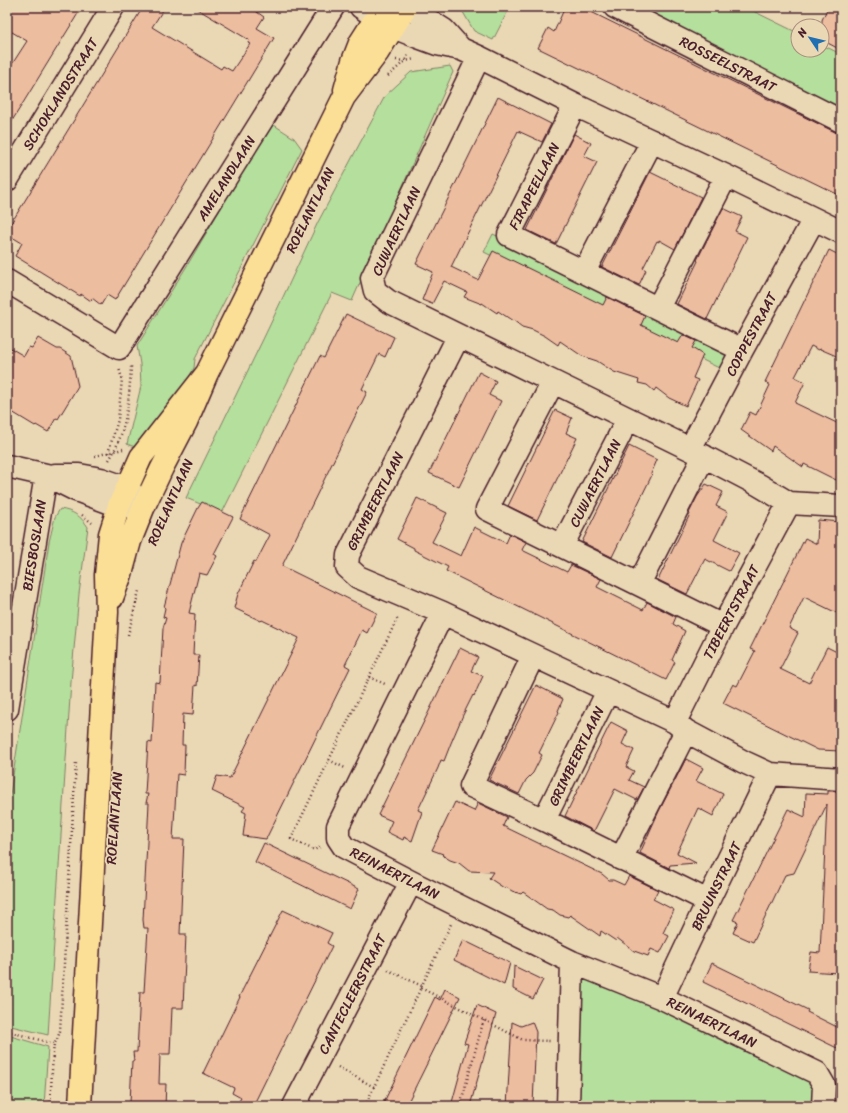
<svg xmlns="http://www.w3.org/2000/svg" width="848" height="1113" viewBox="0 0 848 1113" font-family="Sriracha,sans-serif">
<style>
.green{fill:#b5df9c;stroke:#807f64}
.building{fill:#edbda0;stroke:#4a1f2b}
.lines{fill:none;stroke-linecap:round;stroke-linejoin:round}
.minor-casing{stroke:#4a1f2b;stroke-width:25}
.major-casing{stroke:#4a1f2b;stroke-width:25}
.path{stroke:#4a1f2b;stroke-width:2.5;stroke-dasharray:1 3;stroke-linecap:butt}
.minor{stroke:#ead8b5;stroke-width:22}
.major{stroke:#fbdf96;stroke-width:22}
.labels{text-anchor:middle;stroke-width:3.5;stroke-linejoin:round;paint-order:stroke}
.street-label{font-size:14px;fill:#4a1f2b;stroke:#ead8b5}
</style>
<rect width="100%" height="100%" fill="#ead8b5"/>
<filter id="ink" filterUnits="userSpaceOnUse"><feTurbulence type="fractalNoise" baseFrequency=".025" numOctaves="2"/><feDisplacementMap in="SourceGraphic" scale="8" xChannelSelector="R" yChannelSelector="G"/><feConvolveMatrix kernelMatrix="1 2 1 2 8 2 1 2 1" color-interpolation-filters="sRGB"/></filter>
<g filter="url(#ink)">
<path class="green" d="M460 7H510L493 40 474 31Z
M633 7H745L798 33V50H822V45L841 54V109Z
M450 66 453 72 352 301 332 293 222 513 186 498 269 327 318 222 385 96 411 72Z
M271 123 294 138 302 149 195 359 194 368 162 427 135 447 127 444 141 386 140 364 137 346 185 269Z
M493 234 730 351 721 369 484 252Z
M60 509C73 511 81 516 88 527L79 594 71 682 48 1035 7 1025V814L49 542 55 517Z
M576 967 814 1074 821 1106H573Z
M7 1035 48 1047 44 1106H7Z"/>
<path class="building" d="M7 7H82L7 129V72L27 41 7 29Z
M143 7H165L152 27 221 69 223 66 232 71 250 44 248 43 249 40 194 7H250L264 17 257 28 274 38 115 300 107 295 101 305 92 298 91 301 81 294 80 296 15 256 22 243 7 234V230Z
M565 7H581L841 135V196L538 48 548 28 554 32Z
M828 7H841V50L822 40V20Z
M498 97 551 124 542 142 518 131 451 267 478 280 493 251 603 305 607 297 645 316 641 325 678 343 683 335 696 341 692 348 703 355 693 378 698 380 686 406 669 398 656 388 654 391 647 385 638 383 639 380 614 372 597 361 582 356 560 341 558 345 545 336 533 330 522 327 513 320V321L498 311 497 313 482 303V304L464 297 467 292 444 281 432 304 422 300 433 272 416 264Z
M574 134 591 143 584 156 597 162 556 244 527 230Z
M650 172 701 197 675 249 659 240V242L657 241 643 268 646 270 639 285 602 267Z
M723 208 742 217 735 231 747 237 707 319 677 304 698 261 697 260Z
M829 250 841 256V358L820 349 819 350 811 346 795 377 805 382 795 403 841 425V470L836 480 804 464 803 467 773 446 771 451 741 430 750 412 756 415 770 385 765 382Z
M346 314 394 337 385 357 379 354 362 389 367 392 282 566 377 613 367 633 362 630 345 665 350 668 266 839 243 836 246 813 242 811 245 807 212 791 217 776 230 778 299 638 262 620 261 621 234 608 238 594 254 561 256 562 270 535 240 519 320 356 324 358Z
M38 338 57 349H60L71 356 78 386 58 419 56 418 48 432 36 425 35 426 7 409V346L24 356 29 347 32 348Z
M479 372 496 381 489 395 501 401 459 487 429 473Z
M555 410 572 418 566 433 577 438 537 520 508 506Z
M629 446 657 460 651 474 652 475 612 557 582 542Z
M706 484 723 492 716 506 728 512 714 540 739 553 729 571 705 559 687 594 658 580 690 514 689 513 697 497Z
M417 498 447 513 432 542 461 556 474 527 506 543 510 534 526 542 522 550 567 572 571 565 601 579 597 587 643 610 647 602 676 617 673 624 685 631 672 660 675 662 666 680 446 571 448 567 414 550V548L397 539Z
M202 502 233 517 214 554 217 556 207 575 199 573 189 613 195 614 193 655H199L197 686 195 685 193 715 183 714 182 745H185L184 775 177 774 173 839H184L180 934H186L183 1008H172L170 1054H160L159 1084H166L165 1106H138L139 1104 130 1103 132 1061H134L133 1052H137L140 992H144L148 928H144L143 920 149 803H146L148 794H145L148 742 152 743 155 682 160 683 163 628 166 618 163 617 165 608 164 607 181 543 198 508Z
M818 520 841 522V615L804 597 789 628 798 633 780 669 809 683 827 647 841 654V751L818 750 723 703 733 684 737 686 755 651 750 649 805 538 817 544Z
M460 648 478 657 471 671 483 676 474 696 473 695 463 715 451 743 444 761 441 760 438 768 418 810 422 812 412 841 404 837 403 840 387 832 392 821 378 815Z
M536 685 563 699 558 711 559 712 539 753 542 755 533 773 526 780 519 794 489 780Z
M611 722 628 731 622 744 634 750 626 767 634 771 629 780 644 787 637 800 615 789 594 831 565 816Z
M686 759 703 768 696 781 723 794 713 816 698 808 677 853 696 863 670 865 669 868 640 853 659 811Z
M828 791H841V895L838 973 808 971 811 952 820 953 827 804 794 873 785 875 753 942 733 933 738 922 733 920 788 809 805 817 806 793 828 794Z
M455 802 474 811 478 803 507 817 503 826 602 874 609 880H613L624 885 629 876 658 890 653 899 674 910 663 933 669 936 660 953 651 949 648 956 634 951 617 938 616 941 601 931 600 936 570 915 568 917 560 915 553 910 547 909 523 892 521 894 512 891 506 887 504 888 489 878 493 872 469 871 459 863 450 860 442 855 443 854 432 850Z
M264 843 359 889 350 909 255 862Z
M283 910 332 933 327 943 332 946 253 1106H236L241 1098 232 1093 234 1088 203 1073 240 997H239Z
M463 940 510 963 504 985 454 960Z
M712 963 808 1010 807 1012 841 1029V1050L703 982Z
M514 966 543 980 533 999 513 989Z
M445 989 460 997 406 1106H382L435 997 440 1000Z
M477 1005 496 1014 470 1106H451L468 1044 464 1043Z
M512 1022 521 1026 532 1022 536 1032 533 1106H507Z"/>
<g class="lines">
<defs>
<path id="minor" d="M361 7 376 17 393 27 418 37 437 44 461 49 479 57 575 105 726 176 841 232
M408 7 444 30 461 49
M615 7 841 121
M479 57 372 278 375 291 388 301 690 449 759 485 789 503 841 506
M575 105 509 235 742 350
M7 180 113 7
M584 272 652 141
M7 281 119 348 333 7
M658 308 726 176
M458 337 348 555 347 567 358 577 443 613 675 722 686 731 744 762 770 774 841 779
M553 382 487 509 723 626
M690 449 742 350 814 219
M7 466 46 475 76 490 119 506H144
M55 475H79L101 479 127 488 141 502
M562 546 628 419
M639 584 704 456
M443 613 338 826V838L344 847 411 882 572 962 662 998 817 1073 824 1085 823 1106
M533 656 471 786 544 820 708 901
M7 709 46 475
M675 722 723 626 789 503
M544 820 608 691
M621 859 686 731
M662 998 708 901 770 774
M294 1106 411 882
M568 1106 572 962"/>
<path id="major" d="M345 90 353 61 360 43 383 7
M112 598 121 574 130 541 144 506 162 468 186 422 207 373 344 97 378 52 406 7
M80 1106 107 612 106 575 110 534 119 506 141 457 207 373"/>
</defs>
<use href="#minor" class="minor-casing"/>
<use href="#major" class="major-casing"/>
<path class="path" d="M396 60 405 61 415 59
M388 76 405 61 408 55
M108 453 118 420 122 379 119 368
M95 456 123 449
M109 460C127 432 129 399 131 367L130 364
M82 515 92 523
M128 635 139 591
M369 677 385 684
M329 760 345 768
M320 847 314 850 291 839 398 617
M388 970 422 986
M421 988 523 1040 550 1041
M7 1031 54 1044
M338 1067 374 1087
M50 1106 53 1054 54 1044 57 1040 60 1031 76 762
M365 1106 451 924
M460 1106 484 1019"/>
<use href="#minor" class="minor"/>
<use href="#major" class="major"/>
</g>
</g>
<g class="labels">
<g class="street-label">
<text transform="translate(728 64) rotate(27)" y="5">ROSSEELSTRAAT</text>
<text transform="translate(60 94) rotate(-58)" y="5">SCHOKLANDSTRAAT</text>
<text transform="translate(226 178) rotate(-58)" y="5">AMELANDLAAN</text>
<text transform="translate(534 186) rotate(-63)" y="5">FIRAPEELLAAN</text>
<text transform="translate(310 210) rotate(-64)" y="5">ROELANTLAAN</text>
<text transform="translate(396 231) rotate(-65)" y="5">CUWAERTLAAN</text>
<text transform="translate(751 334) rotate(-62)" y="5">COPPESTRAAT</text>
<text transform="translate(595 483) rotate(-63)" y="5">CUWAERTLAAN</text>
<text transform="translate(375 501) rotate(-63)" y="5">GRIMBEERTLAAN</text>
<text transform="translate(170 502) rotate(-66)" y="5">ROELANTLAAN</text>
<text transform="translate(34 545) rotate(-81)" y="5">BIESBOSLAAN</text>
<text transform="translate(731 612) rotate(-62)" y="5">TIBEERTSTRAAT</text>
<text transform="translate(576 756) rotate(-64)" y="5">GRIMBEERTLAAN</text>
<text transform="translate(114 818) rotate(-86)" y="5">ROELANTLAAN</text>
<text transform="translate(395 873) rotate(27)" y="5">REINAERTLAAN</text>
<text transform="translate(716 886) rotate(-64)" y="5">BRUUNSTRAAT</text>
<text transform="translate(352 994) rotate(-63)" y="5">CANTECLEERSTRAAT</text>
<text transform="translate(712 1022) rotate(26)" y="5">REINAERTLAAN</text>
</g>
</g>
<rect width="848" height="1113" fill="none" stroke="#ead8b5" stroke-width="24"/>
<rect x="12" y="12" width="824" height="1089" fill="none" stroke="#4a1f2b" stroke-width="1.5" filter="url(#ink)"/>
<g transform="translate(810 38) rotate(305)"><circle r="19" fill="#ead8b5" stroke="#aa8e7e"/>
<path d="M0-3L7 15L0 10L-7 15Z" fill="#1f6fb2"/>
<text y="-6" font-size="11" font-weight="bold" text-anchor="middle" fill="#4a1f2b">N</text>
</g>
</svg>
